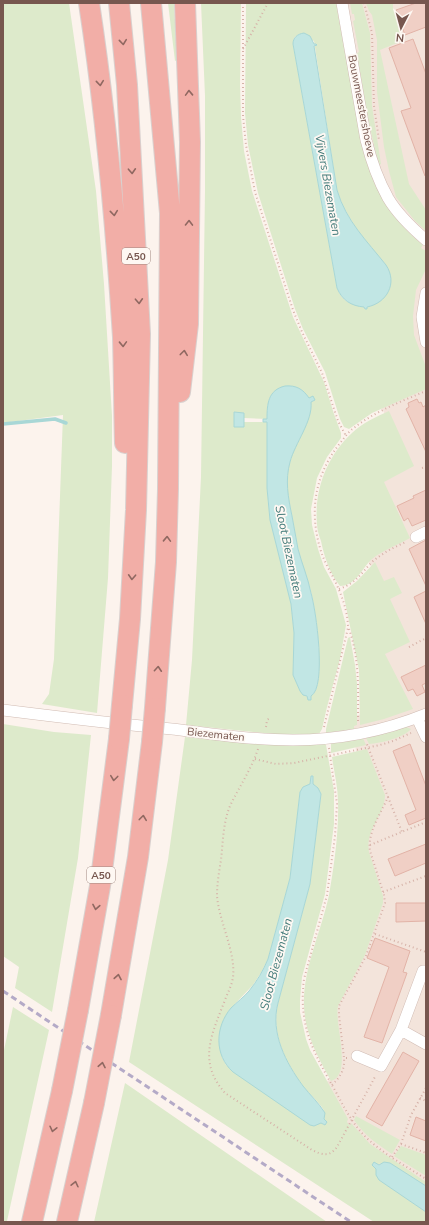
<svg xmlns="http://www.w3.org/2000/svg" width="429" height="1225" viewBox="0 0 429 1225" font-family="'Nunito Sans',sans-serif">
<style>
.residential{fill:#f3e4db}
.green{fill:#ddeacb;fill-rule:evenodd}
.water{fill:#c1e6e4;stroke:#a8d7d6}
.lines{fill:none;stroke-linecap:round;stroke-linejoin:round}
.stream{stroke:#a8d7d6;stroke-width:3.5}
.building{fill:#f0cfc5;stroke:#e2b3a7}
.street-casing{stroke:#d1bcb4;stroke-width:12}
.highway-casing{stroke:#d9d0ce;stroke-width:22}
.path{stroke:#d6b2a8;stroke-width:2;stroke-dasharray:1 3;stroke-linecap:butt}
.street{stroke:#fff;stroke-width:11}
.highway{stroke:#f2aea7;stroke-width:20}
.rail{stroke:#b4aac7;stroke-width:3;stroke-dasharray:6 4;stroke-linecap:butt}
.highway-bridge-casing{stroke:#d9d0ce;stroke-width:22;stroke-linecap:butt}
.highway-bridge{stroke:#f2aea7;stroke-width:20}
.oneway{stroke:#906861}
.labels{text-anchor:middle;stroke-width:3.5;stroke-linejoin:round;paint-order:stroke}
.shield{fill:#fef8f3;stroke:#a08780;stroke-width:1}
.shield-label{font-size:10px;font-weight:bold;fill:#77574f}
.street-label{font-size:11px;fill:#77574f;stroke:#fef8f3}
.water-label{font-size:12px;font-style:italic;fill:#437b7a;stroke:#fef8f3}
</style>
<rect width="100%" height="100%" fill="#fcf3ed"/>
<path class="residential" d="M328 3H426V1222H374L320 1086 332 1078 331 980 359 767 350 717 390 707 366 646 380 586 340 500 406 464 376 394 357 162Z"/>
<path class="green" d="M3 3H69L96 191 104 284 112 416V466L108 578 97 713 42 704 49 694 54 659 63 415 3 423Z
M168 3H174L177 60 175 61Z
M201 3H241L240 85 241 117 244 151 252 191 293 317 324 382 334 414 341 433V438L327 457 317 478 311 509 312 525 318 549 324 567 336 589 346 625 340 659 327 707 322 729 319 734H274L186 725 192 660 201 477 205 191V96ZM283 387 302 390 309 398 315 400 310 402C303 425 287 459 287 483 287 495 290 505 292 516 295 532 297 548 302 564 305 574 310 585 312 596 316 613 327 687 311 696V700L300 691 293 675 294 633 291 604 270 520 267 488V422H244V427H234V412L244 413V418L267 419C267 405 268 392 283 387Z
M246 3H336L360 134C370 182 385 214 423 245L421 248 426 251V269L416 290 413 316 414 335 426 367V389L372 413 349 429 344 427 340 419 325 372 303 329 295 309 258 193 248 145 245 113ZM299 34 314 41 337 190C346 220 367 242 386 265 397 283 386 303 367 307L366 309H365L364 307C350 303 343 303 337 288L293 44 294 38Z
M350 3H362L370 33 372 106 381 164 379 165C369 128 363 91 357 53L359 52 353 21 355 20 354 14H352Z
M366 3H393V7L404 40 380 50 409 184 426 210V231L415 221 396 197 389 171 384 147 377 92V40L372 15 369 11Z
M389 411 414 466 384 482 410 538C398 545 383 550 372 559 362 568 356 586 340 586 330 574 324 556 321 541 319 536 317 529 317 524 314 490 327 456 352 433 362 423 376 417 389 411Z
M375 562 384 581 394 577 402 593 390 599 410 642 385 654 413 709 384 719 360 725 359 670 343 592 357 581Z
M350 637 355 665 357 684V725L354 726V729L326 733V729L348 638Z
M3 724 54 732 91 735 78 858 52 1012 15 988 19 967 3 956Z
M406 727 411 729C403 738 381 743 369 744L366 738Z
M185 737 213 740 325 744 326 745 334 791V824L325 894 302 977 300 1000V1012L306 1039 310 1050 348 1119 347 1122 350 1126 351 1123 370 1144 426 1182V1186L390 1163C383 1162 379 1165 372 1165L376 1168 379 1180 426 1212V1222H374L129 1062 168 860ZM311 776 313 777 312 785 316 786 321 794 310 884 278 1003C271 1033 285 1062 303 1086 308 1093 319 1102 323 1109 325 1113 324 1120 324 1125L321 1122 314 1126 226 1065 222 1057 223 1022 231 1008 253 985 262 971 268 959 290 878 300 792 303 787 310 784Z
M363 738 366 745 331 753V743Z
M367 749 385 795C385 815 365 829 369 852L383 896V903L365 955 338 1006C334 1023 353 1075 331 1081 323 1066 314 1051 309 1034 293 986 319 942 329 895 334 866 339 832 338 802 338 787 334 772 332 757Z
M13 1007 49 1030 7 1221 3 1222V1055Z
M125 1083 327 1222H94Z
M356 1116 400 1140 392 1154C377 1144 364 1135 354 1120Z
M401 1146 426 1155V1176L394 1156Z"/>
<path class="water" d="M304 33 310 36 314 44H316L317 45 314 46 337 190C346 221 367 241 386 265 398 283 387 303 367 307V309H365L364 307C351 306 342 300 337 288L293 44C293 38 297 34 304 33Z
M285 386C296 385 303 389 309 398L313 396 315 400 311 402C313 421 295 443 290 462 285 480 288 497 292 516 294 527 296 538 298 549 302 564 308 578 311 593 316 610 327 687 311 696V700H308L307 696 303 695 300 691 293 675 294 633 291 604 270 520 267 488V422H263V419H267C267 404 268 390 285 386Z
M234 412 244 413V427H234Z
M311 776H313V784L318 788 321 794 310 884 278 1003C270 1033 286 1063 303 1086 310 1095 319 1103 325 1113L324 1119 327 1122 325 1125 321 1123 314 1126 310 1125 233 1072C214 1055 215 1027 231 1008 237 1002 244 997 249 991 257 981 263 971 268 959L290 878 300 792 303 787 310 784Z
M374 1162 379 1165 384 1162 390 1163 426 1186V1212L379 1180 376 1175V1169L372 1165Z"/>
<g class="lines">
<path class="stream" d="M3 424 55 419 66 423"/>
</g>
<path class="building" d="M416 3H426V27L405 35 396 10Z
M413 39 426 74V175L425 176 401 111 411 108 389 48Z
M417 399 419 403 421 402 423 407 426 405V452L406 409 409 407 408 403Z
M426 490V520L412 526 408 518 404 521 397 506 414 498 413 496Z
M426 540V586L409 549Z
M426 591V624L414 597Z
M426 665V683L422 685 425 692 417 696 413 689 408 691 401 677Z
M410 744 426 786V818L409 825 405 815 416 810 393 751Z
M426 844V863L395 876 388 859Z
M396 903H426V921L396 922Z
M375 938 410 951 403 972 407 973 382 1043 364 1037 389 967 367 958Z
M403 1052 419 1061 382 1126 366 1117Z
M416 1117 426 1121V1141L410 1135Z"/>
<g class="lines">
<defs>
<path id="street" d="M342 3 366 140C371 160 378 180 388 198 398 215 412 228 426 240
M426 293 422 317 426 342
M416 537 426 532
M3 710C59 717 116 724 172 729 212 734 253 740 293 740 338 740 384 731 426 714
M417 718 426 737
M401 1030 426 1044
M357 1056 381 1066 401 1030 423 971H426"/>
<path id="highway" d="M89 3C106 114 116 226 123 337 124 373 124 408 125 443
M119 3 127 85 140 334 136 510 130 619 122 705
M151 3 170 213 168 489 166 562 155 708
M180 392 188 324 190 142 185 3
M78 1010 100 886 119 739
M111 1015 138 857 152 742
M32 1222 62 1091
M67 1222 94 1103"/>
</defs>
<use href="#street" class="street-casing"/>
<use href="#highway" class="highway-casing"/>
<path class="path" d="M243 3V116L246 145 255 192 293 310 302 332 322 373 338 421 346 436
M364 3 372 33 374 106 379 140
M243 49 268 3
M422 468 426 467
M339 589C358 582 360 574 373 561 383 553 394 547 406 542
M349 629C360 660 358 692 358 724
M409 647 426 638
M266 727 267 720 270 718
M324 727 348 628C348 615 344 602 339 590 333 575 324 563 320 548 309 510 315 474 341 442 345 437 349 431 355 427 376 411 402 401 426 391
M329 748 337 804 335 836 327 895 304 979C298 1027 314 1053 337 1094 346 1111 355 1128 370 1141 387 1156 407 1167 426 1179
M258 749C251 770 239 787 230 806 223 823 223 842 221 860 219 872 217 884 217 896 219 921 236 953 233 977 232 985 228 992 225 1000 212 1034 197 1061 225 1093L312 1150C322 1155 330 1157 337 1147L376 1075
M255 759 276 764 294 763 380 745 393 741 411 733
M388 797 402 832
M370 845 426 822
M383 892 426 876
M375 934 426 952
M347 1058H344L339 1015V1006L366 956 385 903 384 895 370 851C367 833 381 813 388 797L366 742
M332 1085C340 1077 345 1070 344 1058
M420 1098 426 1101
M401 1144 426 1153
M392 1157 401 1144 411 1115 426 1088"/>
<use href="#street" class="street"/>
<use href="#highway" class="highway"/>
<path class="rail" d="M3 991 351 1222"/>
<defs>
<path id="highway-bridge" d="M119 739 122 705
M152 742 155 708
M62 1091 78 1010
M94 1103 111 1015"/>
</defs>
<use href="#highway-bridge" class="highway-bridge-casing"/>
<use href="#highway-bridge" class="highway-bridge"/>
</g>
<defs><path id="oneway-chevron" d="M-2-3.5L2.5 0L-2 3.5" fill="none" stroke-width="1.6" stroke-linecap="round" stroke-linejoin="round"/></defs>
<g class="oneway">
<use href="#oneway-chevron" transform="translate(123 42) rotate(84)"/>
<use href="#oneway-chevron" transform="translate(100 83) rotate(84)"/>
<use href="#oneway-chevron" transform="translate(189 93) rotate(-92)"/>
<use href="#oneway-chevron" transform="translate(132 171) rotate(87)"/>
<use href="#oneway-chevron" transform="translate(114 213) rotate(84)"/>
<use href="#oneway-chevron" transform="translate(189 223) rotate(-89)"/>
<use href="#oneway-chevron" transform="translate(139 301) rotate(87)"/>
<use href="#oneway-chevron" transform="translate(123 344) rotate(88)"/>
<use href="#oneway-chevron" transform="translate(184 353) rotate(-83)"/>
<use href="#oneway-chevron" transform="translate(167 539) rotate(-88)"/>
<use href="#oneway-chevron" transform="translate(132 577) rotate(93)"/>
<use href="#oneway-chevron" transform="translate(158 669) rotate(-86)"/>
<use href="#oneway-chevron" transform="translate(114 778) rotate(97)"/>
<use href="#oneway-chevron" transform="translate(143 818) rotate(-83)"/>
<use href="#oneway-chevron" transform="translate(96 907) rotate(100)"/>
<use href="#oneway-chevron" transform="translate(118 977) rotate(-80)"/>
<use href="#oneway-chevron" transform="translate(102 1065) rotate(-79)"/>
<use href="#oneway-chevron" transform="translate(53 1129) rotate(103)"/>
<use href="#oneway-chevron" transform="translate(75 1184) rotate(-77)"/>
</g>
<g class="labels">
<g class="shield">
<rect x="122" y="248" width="28" height="16" rx="3"/>
<rect x="87" y="867" width="28" height="16" rx="3"/>
</g>
<g class="shield-label">
<text x="136" y="260">A50</text>
<text x="101" y="879">A50</text>
</g>
<g class="street-label">
<text transform="translate(362 106) rotate(79)" y="4">Bouwmeestershoeve</text>
<text transform="translate(216 734) rotate(6)" y="4">Biezematen</text>
</g>
<g class="water-label">
<text transform="translate(328 185) rotate(80)" y="4">Vijvers Biezematen</text>
<text transform="translate(289 552) rotate(78)" y="4">Sloot Biezematen</text>
<text transform="translate(276 964) rotate(-75)" y="4">Sloot Biezematen</text>
</g>
</g>
<rect width="429" height="1225" fill="none" stroke="#77574f" stroke-width="8"/>
<g transform="translate(401 28) rotate(186)" stroke="#fef8f3" stroke-width="3" paint-order="stroke">
<path d="M0-3L7 15L0 10L-7 15Z" fill="#77574f"/>
<text y="-6" font-size="11" font-weight="bold" text-anchor="middle" fill="#77574f">N</text>
</g>
</svg>
